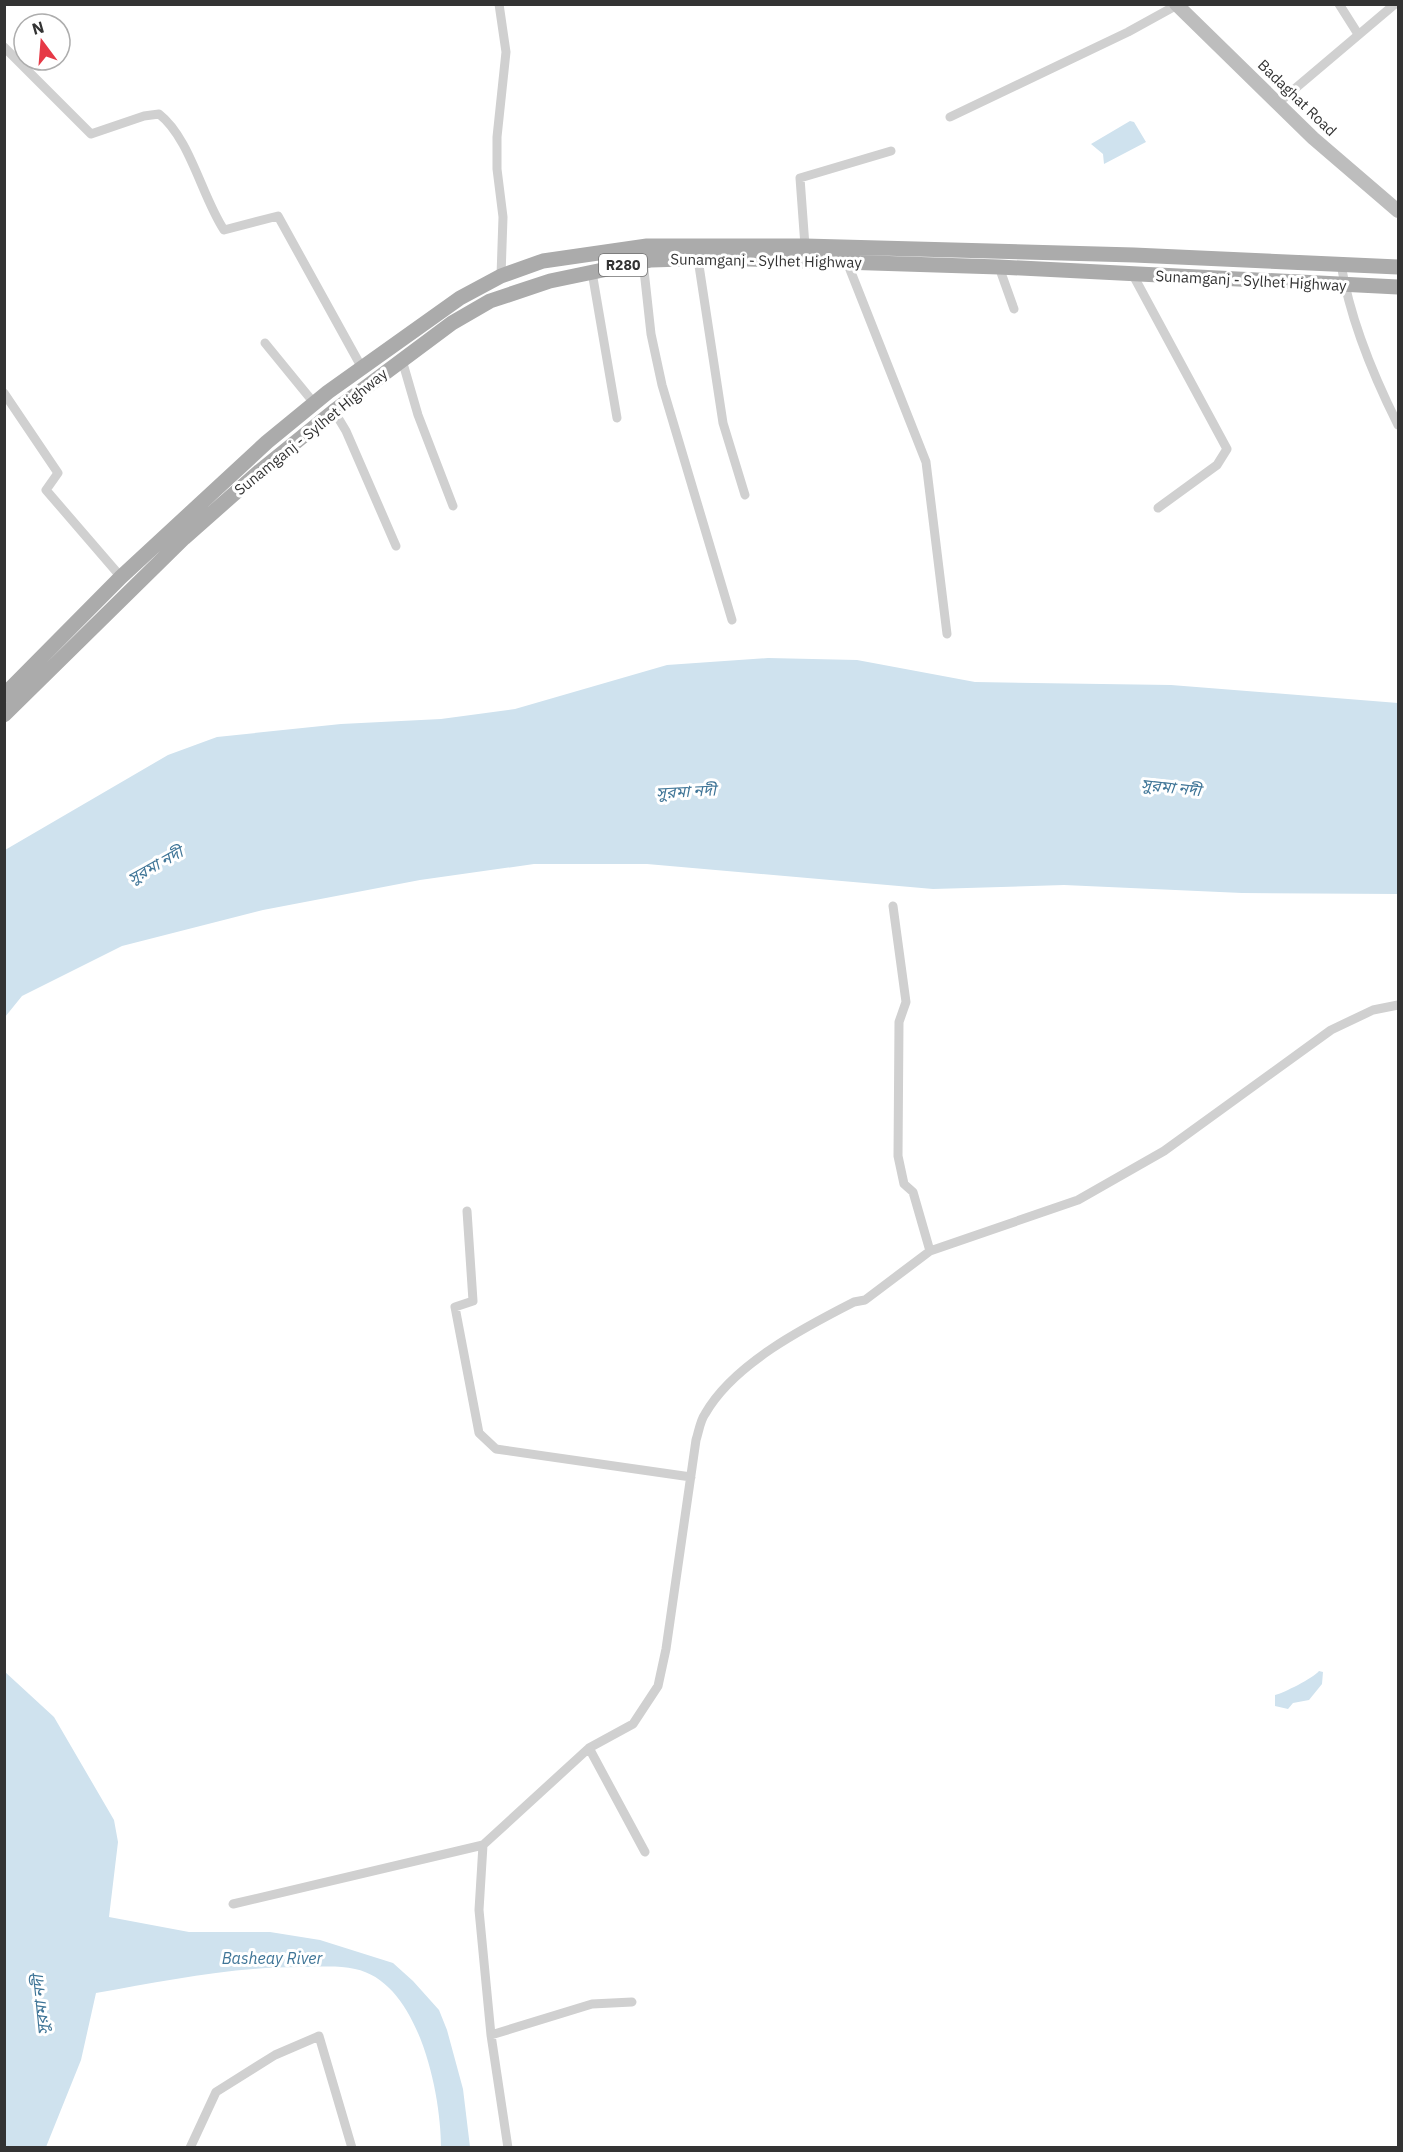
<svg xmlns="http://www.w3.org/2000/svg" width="1403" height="2152" viewBox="0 0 1403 2152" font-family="'IBM Plex Sans','Noto Sans Bengali',sans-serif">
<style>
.water{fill:#cfe2ee}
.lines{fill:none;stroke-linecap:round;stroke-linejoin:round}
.street{stroke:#d0d0d0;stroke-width:9}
.secondary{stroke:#bdbdbd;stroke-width:14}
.primary{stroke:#ababab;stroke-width:15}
.labels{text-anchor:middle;stroke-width:6;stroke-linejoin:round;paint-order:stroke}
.shield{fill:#fff;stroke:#707070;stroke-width:1.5}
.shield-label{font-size:14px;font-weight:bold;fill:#333}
.street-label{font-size:15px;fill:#333;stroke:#fff}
.water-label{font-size:16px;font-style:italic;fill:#3f7597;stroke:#fff}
</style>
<rect width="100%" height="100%" fill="#fff"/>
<path class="water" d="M1130 121 1134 122 1146 142 1104 164 1103 154 1091 144Z
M768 658 857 660 975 682 1171 685 1398 703V894L1242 893 1064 885 933 889 647 864H534L420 880 263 910 122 946 22 996 5 1017V850L168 755 217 737 341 724 441 719 515 709 667 665Z
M4 1671 54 1717 114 1820 118 1842 109 1917 189 1932H270L320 1940 393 1963 413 1981 439 2010 447 2030 463 2089 470 2147H441C441 2094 419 1982 355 1969 338 1965 318 1967 300 1967 231 1967 164 1981 96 1993L81 2060 46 2147H5Z
M1319 1671 1323 1672 1322 1684 1309 1700 1293 1703 1288 1709 1275 1706V1695C1284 1693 1313 1678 1319 1671Z"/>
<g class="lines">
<path class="street" d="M499 4 506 52 497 137V169L503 217 501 276
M1339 4 1358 34
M4 47 91 134 144 116 159 114C190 138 202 197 224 230L278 216 362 368
M1278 103 1395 4
M950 117 1128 32 1177 5
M805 246 800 178 891 151
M698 259 723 423 745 495
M643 261 651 334 662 385 732 620
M847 262 926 462 947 634
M1341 264C1350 320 1373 375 1398 425
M999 267 1014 309
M592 272 617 418
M1133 275 1227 449 1217 465 1158 508
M265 343 314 403
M402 360 418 415 453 506
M4 393 58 473 46 490 121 577
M334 411 346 431 396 546
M893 906 906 1002 899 1022 898 1156 904 1184 913 1192 930 1251
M467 1211 473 1301 455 1307 479 1433 496 1449 691 1477
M589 1748 645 1852
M233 1904 483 1845
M491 2035 592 2004 632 2002
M190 2148 216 2092 275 2055 319 2036 352 2148
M508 2148 491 2035 479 1910 483 1845 589 1748 633 1724 658 1686 666 1649 696 1440C699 1431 700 1421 705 1414 733 1364 805 1327 854 1302L865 1300 930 1251 1078 1200 1164 1151 1331 1030 1373 1010 1398 1005"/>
<path class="secondary" d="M1176 4 1313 138 1398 211"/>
<path class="primary" d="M4 695 121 577 267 442 328 392 460 298 501 276 543 261 647 246H805L1134 255 1398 267
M4 715 184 538 260 471 334 411 452 323 490 301 550 281 651 260 716 258 999 267 1398 287"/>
</g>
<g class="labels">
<rect class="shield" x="599" y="254" width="48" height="22" rx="4.5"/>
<g class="shield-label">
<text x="623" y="270">R280</text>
</g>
<g class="street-label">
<text transform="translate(1297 98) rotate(44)" y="5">Badaghat Road</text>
<text transform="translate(766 261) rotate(1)" y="5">Sunamganj - Sylhet Highway</text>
<text transform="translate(1251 281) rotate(3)" y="5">Sunamganj - Sylhet Highway</text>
<text transform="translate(311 432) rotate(-39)" y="5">Sunamganj - Sylhet Highway</text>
</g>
<g class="water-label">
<text transform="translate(1171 787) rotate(6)" y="6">সুরমা নদী</text>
<text transform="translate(686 791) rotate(-3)" y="6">সুরমা নদী</text>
<text transform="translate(155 865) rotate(-29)" y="6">সুরমা নদী</text>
<text x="272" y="1964">Basheay River</text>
<text transform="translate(40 2005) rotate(-96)" y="6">সুরমা নদী</text>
</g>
</g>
<rect width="1403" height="2152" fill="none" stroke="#333333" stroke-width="12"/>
<g transform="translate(42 42) rotate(344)"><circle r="28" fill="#ffffff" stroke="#adadad" stroke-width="1.5"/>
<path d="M0-4.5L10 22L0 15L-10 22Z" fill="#e63946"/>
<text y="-9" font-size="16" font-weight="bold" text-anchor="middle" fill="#333333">N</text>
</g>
</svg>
